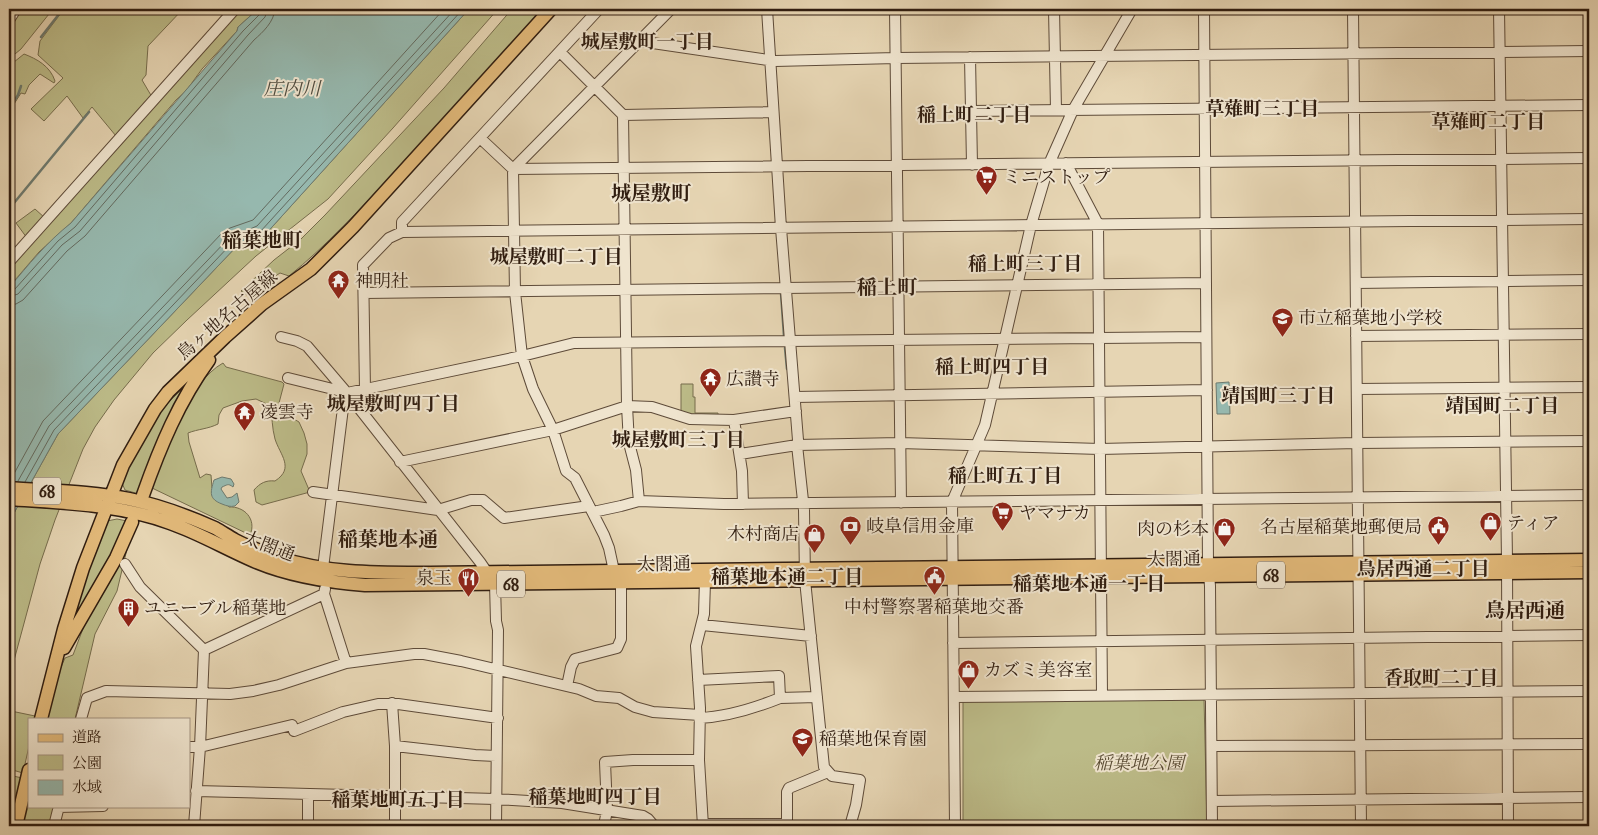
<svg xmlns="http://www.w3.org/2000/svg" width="1598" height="835" viewBox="0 0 1598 835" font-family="'IM FELL Great Primer','Noto Serif JP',serif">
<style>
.green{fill:#bcbb88;stroke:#766c4c}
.water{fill:#96b8ae;stroke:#6d7a6f}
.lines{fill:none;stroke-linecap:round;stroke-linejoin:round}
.shore{stroke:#636a5f;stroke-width:1}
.stream{stroke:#6d7a6f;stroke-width:2.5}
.minor-casing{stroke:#5e4b39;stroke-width:12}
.major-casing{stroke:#301d10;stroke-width:15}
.minor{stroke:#efe4ce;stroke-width:10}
.major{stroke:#e3ba7a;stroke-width:12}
.labels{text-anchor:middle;stroke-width:4;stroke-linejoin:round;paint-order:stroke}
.shield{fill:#efe4ce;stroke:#695949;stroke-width:1}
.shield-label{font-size:16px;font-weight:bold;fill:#301d10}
.poi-label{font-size:18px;fill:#301d10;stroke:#efe4ce;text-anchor:start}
.street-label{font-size:18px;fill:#301d10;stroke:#efe4ce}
.park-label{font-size:18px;font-style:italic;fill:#5a4c34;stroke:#efe4ce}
.neighbourhood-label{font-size:19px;font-weight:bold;fill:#301d10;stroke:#efe4ce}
.water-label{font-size:19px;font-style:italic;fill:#4f4c3f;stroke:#efe4ce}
.quarter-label{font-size:20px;font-weight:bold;fill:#301d10;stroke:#efe4ce}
</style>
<rect width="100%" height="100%" fill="#e6d5b3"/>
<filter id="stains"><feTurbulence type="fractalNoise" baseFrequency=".004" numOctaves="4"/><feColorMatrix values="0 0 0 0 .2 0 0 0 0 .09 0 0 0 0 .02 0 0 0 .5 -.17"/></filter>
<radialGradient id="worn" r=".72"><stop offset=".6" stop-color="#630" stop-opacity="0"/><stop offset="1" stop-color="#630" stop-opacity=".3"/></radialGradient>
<path class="green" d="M21 9H53L21 49 9 59V27Z
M64 9H183L148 46 146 75 142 80 152 97 116 136 92 107 83 118 67 96 44 121 31 109 63 78 38 55 40 41Z
M239 9H258L238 27 237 31 202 69 186 91 176 100 71 223 39 252 9 287V264L80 186 120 146 145 113Z
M469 9H498L393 128 328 199 256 256 187 320 153 353 114 400 95 427 83 449 55 520 40 564 9 679V522L58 434 237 246 263 237Z
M512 9H543C493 64 443 121 392 175 359 210 326 246 289 276L280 273 247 295 241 291 274 260 301 239 325 215 444 88Z
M24 54C37 59 50 66 55 81L54 83 40 74 29 85 25 94 21 93 9 112V66Z
M35 209 45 218 27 238 16 223Z
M223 363 226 367 282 382 284 384 279 403 287 415 299 422 304 433 307 444V454L301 471 310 492 262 505 256 502 254 490C260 483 266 480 275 481 295 468 280 455 275 439 272 428 272 417 271 406L256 399 242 401 223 408 219 415 218 424C208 429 198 429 188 433L189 442 200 478 206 474 211 475 212 488 229 507C244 506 257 519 250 535L152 488 154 480C169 444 189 382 223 363Z
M190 381 139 494 125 490 122 483 130 462 161 410Z
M681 384H693V397H695V413H718V417L681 414Z
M117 519 127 521 112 557 71 626 75 607 107 521Z
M127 549 117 591 95 634 75 719H46L55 681 65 658 73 655 84 626Z
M1204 698 1207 826H963V701Z
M11 711 35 716V719H29V746L23 773 9 769V721Z
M9 775 22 778 11 826H9Z
M29 788V806H54L49 826H20Z"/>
<path class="water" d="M258 9H469L263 237 237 246 58 434 9 522V288C28 265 47 242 71 223L237 31 238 27Z
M1229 382 1230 414H1217L1216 383Z
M222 477 231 479 234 484 233 487C228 483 227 485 222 487L221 489 227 498 232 497 237 493 239 502 235 506C230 507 227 506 222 504 209 499 210 493 214 480Z"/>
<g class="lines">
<path class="shore" d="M9 291 15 289 58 241 75 227 243 31 260 14 261 9
M9 297 18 294 62 245 80 231 248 35 265 17 268 9
M9 305 16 304 23 300 67 251 85 236 254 40C263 32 274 22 275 9
M10 481 43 421 223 232 230 228 253 220 444 9
M18 481 49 426 229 238 257 226 455 9
M25 482 54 430 233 242 260 232 463 9"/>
<path class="stream" d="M41 37 63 9
M9 109 18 95 21 86
M9 209 89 112
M781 293 784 336
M785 348 787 369"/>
<defs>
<path id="minor" d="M671 9 513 169 1589 158
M767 9 781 228 798 440 797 445 804 510 805 580 824 767 832 776 860 780 856 805 850 826
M895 9 901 503
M1054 9 1056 110
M1204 9 1208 563 1210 586 1212 826
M1353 9 1361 826
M1499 9 1507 560 1508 826
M9 20 16 9
M639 41 775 61 896 58 1589 51
M560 52 623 115 627 406 629 443 636 470 639 501
M970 57 972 165
M971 111 1589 105
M623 115 773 112
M480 138 513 169 515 292 522 356 533 389 553 430 566 471 575 478 604 535 609 548 614 571
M1066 163 1098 224 1102 695
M402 232V222L599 9
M9 262 235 9
M1356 283 1589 280
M364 293 1206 283
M1356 336 1589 334
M281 337 297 341 307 346 347 393 480 562 495 584 496 621 498 630 496 826
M288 378 345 392 323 568
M1357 389 1589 387
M365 390 363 265 389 238 402 232 1589 219
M347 393 522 356 574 343 1206 337
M795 397 1207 390
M734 420 742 471 743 504
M740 454 797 445 900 443 1100 449 1357 443 1589 441
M400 462 553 430 627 406 652 407 690 419 734 420 796 411
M313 492 438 510 471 500H483L504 518 589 506
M593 512 621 506 639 501 724 504 1589 495
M125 564 140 587 204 650 200 747 194 826
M325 589 324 594 327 603 346 663
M702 625 811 636
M953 643 1589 635
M204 650 324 594
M698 680 779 676 780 698C755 708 726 717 699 718
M567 686 571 667 575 659 617 648 621 639V582
M954 697 1589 691
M780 698 817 697
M392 703 395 746V826
M81 719 87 698 106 691 230 694 253 691 279 685 346 663 414 654H424L461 661 579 689 596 696 619 698 635 707 653 712 700 715
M294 731 343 712 378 704H398L498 718
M395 746 475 755 496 756
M1212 746 1589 744
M189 747H200L292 725
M196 791 496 799 562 803 643 816 648 819 654 826
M1212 801 1589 797
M58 807 103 806
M703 824H787L793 826
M787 824V792L789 788 828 772
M54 826 59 806
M308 826V794
M604 826 607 810 605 762 633 760H699
M703 826 699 760 700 708 696 646 704 614 705 581
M955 826 952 502 985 425 1031 225 1049 164 1073 110 1132 9"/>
<path id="major" d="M9 488C49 491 90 491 129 499 158 505 188 516 215 528 222 532 228 536 235 540 248 547 263 552 277 557 327 574 378 573 430 573L1589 560
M143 495C160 447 179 401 209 360
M9 499C63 503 118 504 170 523 199 533 226 549 254 561 289 576 327 582 365 585L1589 572
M64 648 116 558 132 522
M41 719 64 629 83 568 123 465 155 409 168 392 225 337 262 304 311 269 353 227 551 9
M16 826 29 770"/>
</defs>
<use href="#minor" class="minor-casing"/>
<use href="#major" class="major-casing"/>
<use href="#minor" class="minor"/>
<use href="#major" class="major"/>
</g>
<defs>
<symbol id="supermarket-pin" viewBox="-11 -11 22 30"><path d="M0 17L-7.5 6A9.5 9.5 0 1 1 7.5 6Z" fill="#8f2418" stroke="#efe4ce"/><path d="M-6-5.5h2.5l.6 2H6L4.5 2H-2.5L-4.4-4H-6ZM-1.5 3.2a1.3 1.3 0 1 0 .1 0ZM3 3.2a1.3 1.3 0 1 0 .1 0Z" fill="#fff"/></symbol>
<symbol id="temple-pin" viewBox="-11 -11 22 30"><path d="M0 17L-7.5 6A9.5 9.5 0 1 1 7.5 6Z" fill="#8f2418" stroke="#efe4ce"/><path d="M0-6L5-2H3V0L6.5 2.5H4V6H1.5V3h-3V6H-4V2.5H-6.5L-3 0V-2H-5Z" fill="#fff"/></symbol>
<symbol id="school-pin" viewBox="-11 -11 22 30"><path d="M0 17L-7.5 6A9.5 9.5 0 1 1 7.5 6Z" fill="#8f2418" stroke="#efe4ce"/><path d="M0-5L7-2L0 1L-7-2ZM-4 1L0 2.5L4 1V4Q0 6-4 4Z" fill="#fff"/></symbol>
<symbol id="shop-pin" viewBox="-11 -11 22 30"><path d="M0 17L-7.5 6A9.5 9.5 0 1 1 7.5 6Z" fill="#8f2418" stroke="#efe4ce"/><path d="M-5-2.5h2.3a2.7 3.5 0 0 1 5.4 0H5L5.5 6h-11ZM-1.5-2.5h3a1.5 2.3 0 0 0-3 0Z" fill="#fff"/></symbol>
<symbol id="bank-pin" viewBox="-11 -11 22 30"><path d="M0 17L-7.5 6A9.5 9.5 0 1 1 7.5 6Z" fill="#8f2418" stroke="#efe4ce"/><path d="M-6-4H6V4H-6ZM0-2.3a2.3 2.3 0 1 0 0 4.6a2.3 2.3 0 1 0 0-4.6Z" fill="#fff"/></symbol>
<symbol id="civic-pin" viewBox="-11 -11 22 30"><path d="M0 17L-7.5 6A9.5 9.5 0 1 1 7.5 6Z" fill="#8f2418" stroke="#efe4ce"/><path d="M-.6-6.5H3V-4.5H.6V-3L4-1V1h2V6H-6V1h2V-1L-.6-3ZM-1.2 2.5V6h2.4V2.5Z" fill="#fff"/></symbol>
<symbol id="restaurant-pin" viewBox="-11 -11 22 30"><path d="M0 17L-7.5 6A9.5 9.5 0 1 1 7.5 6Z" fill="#8f2418" stroke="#efe4ce"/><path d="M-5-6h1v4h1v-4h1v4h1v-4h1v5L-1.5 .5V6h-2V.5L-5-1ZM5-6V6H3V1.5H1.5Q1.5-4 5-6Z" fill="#fff"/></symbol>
<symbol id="building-pin" viewBox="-11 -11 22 30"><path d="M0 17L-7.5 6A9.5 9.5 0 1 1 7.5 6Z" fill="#8f2418" stroke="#efe4ce"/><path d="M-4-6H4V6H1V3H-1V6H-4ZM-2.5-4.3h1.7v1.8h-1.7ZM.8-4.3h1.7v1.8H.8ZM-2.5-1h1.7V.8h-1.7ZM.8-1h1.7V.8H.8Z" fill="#fff"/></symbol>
</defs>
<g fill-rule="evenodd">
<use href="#supermarket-pin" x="974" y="164" width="25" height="34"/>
<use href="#temple-pin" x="326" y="268" width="25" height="34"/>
<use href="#school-pin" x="1270" y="306" width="25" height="34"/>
<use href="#temple-pin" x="698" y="366" width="25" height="34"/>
<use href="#temple-pin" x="232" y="400" width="25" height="34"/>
<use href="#supermarket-pin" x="990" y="500" width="25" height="34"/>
<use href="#shop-pin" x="1478" y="510" width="25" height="34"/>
<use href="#bank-pin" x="838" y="514" width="25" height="34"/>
<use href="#civic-pin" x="1426" y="514" width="25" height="34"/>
<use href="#shop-pin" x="1212" y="516" width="25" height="34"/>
<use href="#shop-pin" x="802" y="522" width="25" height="34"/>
<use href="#civic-pin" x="922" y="564" width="25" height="34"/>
<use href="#restaurant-pin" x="456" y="566" width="25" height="34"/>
<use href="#building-pin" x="116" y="596" width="25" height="34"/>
<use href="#shop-pin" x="956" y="658" width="25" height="34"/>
<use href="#school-pin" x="790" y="726" width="25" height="34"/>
</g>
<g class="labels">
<g class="shield">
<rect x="33" y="477.5" width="28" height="27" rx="4"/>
<rect x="1257" y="561.5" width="28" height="27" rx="4"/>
<rect x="497" y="570.5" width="28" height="27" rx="4"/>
</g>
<g class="shield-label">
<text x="47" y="497">68</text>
<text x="1271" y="581">68</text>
<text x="511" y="590">68</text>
</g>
<g class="poi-label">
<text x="1003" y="183">ミニストップ</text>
<text x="355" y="287">神明社</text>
<text x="1298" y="324">市立稲葉地小学校</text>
<text x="726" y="385">広讃寺</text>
<text x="260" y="418">凌雲寺</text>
<text x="1019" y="519">ヤマナカ</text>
<text x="1507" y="529">ティア</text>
<text x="866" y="532">岐阜信用金庫</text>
<text x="1422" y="533" text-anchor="end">名古屋稲葉地郵便局</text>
<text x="1209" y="535" text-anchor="end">肉の杉本</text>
<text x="799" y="540" text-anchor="end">木村商店</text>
<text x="452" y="584" text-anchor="end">泉玉</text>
<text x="934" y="613" text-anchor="middle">中村警察署稲葉地交番</text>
<text x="144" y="614">ユニーブル稲葉地</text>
<text x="984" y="676">カズミ美容室</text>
<text x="819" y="745">稲葉地保育園</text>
</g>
<g class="street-label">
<text transform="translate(227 315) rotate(-41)" y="6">鳥ヶ地名古屋線</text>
<text transform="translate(269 546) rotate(21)" y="6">太閤通</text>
<text transform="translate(1174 559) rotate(-1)" y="6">太閤通</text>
<text transform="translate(664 564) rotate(-1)" y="6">太閤通</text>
</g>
<g class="park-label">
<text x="1139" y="769">稲葉地公園</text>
</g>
<g class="neighbourhood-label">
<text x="647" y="48">城屋敷町一丁目</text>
<text x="1262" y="115">草薙町三丁目</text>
<text x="974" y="121">稲上町二丁目</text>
<text x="1488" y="128">草薙町二丁目</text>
<text x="556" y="263">城屋敷町二丁目</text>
<text x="1025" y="270">稲上町三丁目</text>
<text x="992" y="373">稲上町四丁目</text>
<text x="1278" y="402">靖国町三丁目</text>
<text x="393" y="410">城屋敷町四丁目</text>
<text x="1502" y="412">靖国町二丁目</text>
<text x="678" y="446">城屋敷町三丁目</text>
<text x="1005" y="482">稲上町五丁目</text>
<text x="1423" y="575">鳥居西通二丁目</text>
<text x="787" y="583">稲葉地本通二丁目</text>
<text x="1089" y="590">稲葉地本通一丁目</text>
<text x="1441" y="684">香取町二丁目</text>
<text x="595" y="803">稲葉地町四丁目</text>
<text x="398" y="806">稲葉地町五丁目</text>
</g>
<g class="water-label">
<text x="292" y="95">庄内川</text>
</g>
<g class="quarter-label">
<text x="651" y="200">城屋敷町</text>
<text x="262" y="247">稲葉地町</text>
<text x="887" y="294">稲上町</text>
<text x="388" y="546">稲葉地本通</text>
<text x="1525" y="617">鳥居西通</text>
</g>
</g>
<rect width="1598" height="835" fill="none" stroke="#e6d5b3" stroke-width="30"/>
<rect x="10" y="10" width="1578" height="815" fill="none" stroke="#301d10" stroke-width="2.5"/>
<rect x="15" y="15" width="1568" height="805" fill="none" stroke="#301d10"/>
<rect x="28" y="718" width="162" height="90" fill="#efe4ce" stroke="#a39482"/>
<rect x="38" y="734" width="25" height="8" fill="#e3ba7a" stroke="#a39482"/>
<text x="72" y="742" font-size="15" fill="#301d10">道路</text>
<rect x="38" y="755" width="25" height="15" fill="#bcbb88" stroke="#a39482"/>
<text x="72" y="768" font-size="15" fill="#301d10">公園</text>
<rect x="38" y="780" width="25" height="15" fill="#96b8ae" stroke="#a39482"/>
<text x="72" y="792" font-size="15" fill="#301d10">水域</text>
<rect width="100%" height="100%" filter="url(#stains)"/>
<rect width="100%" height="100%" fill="url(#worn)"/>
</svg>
